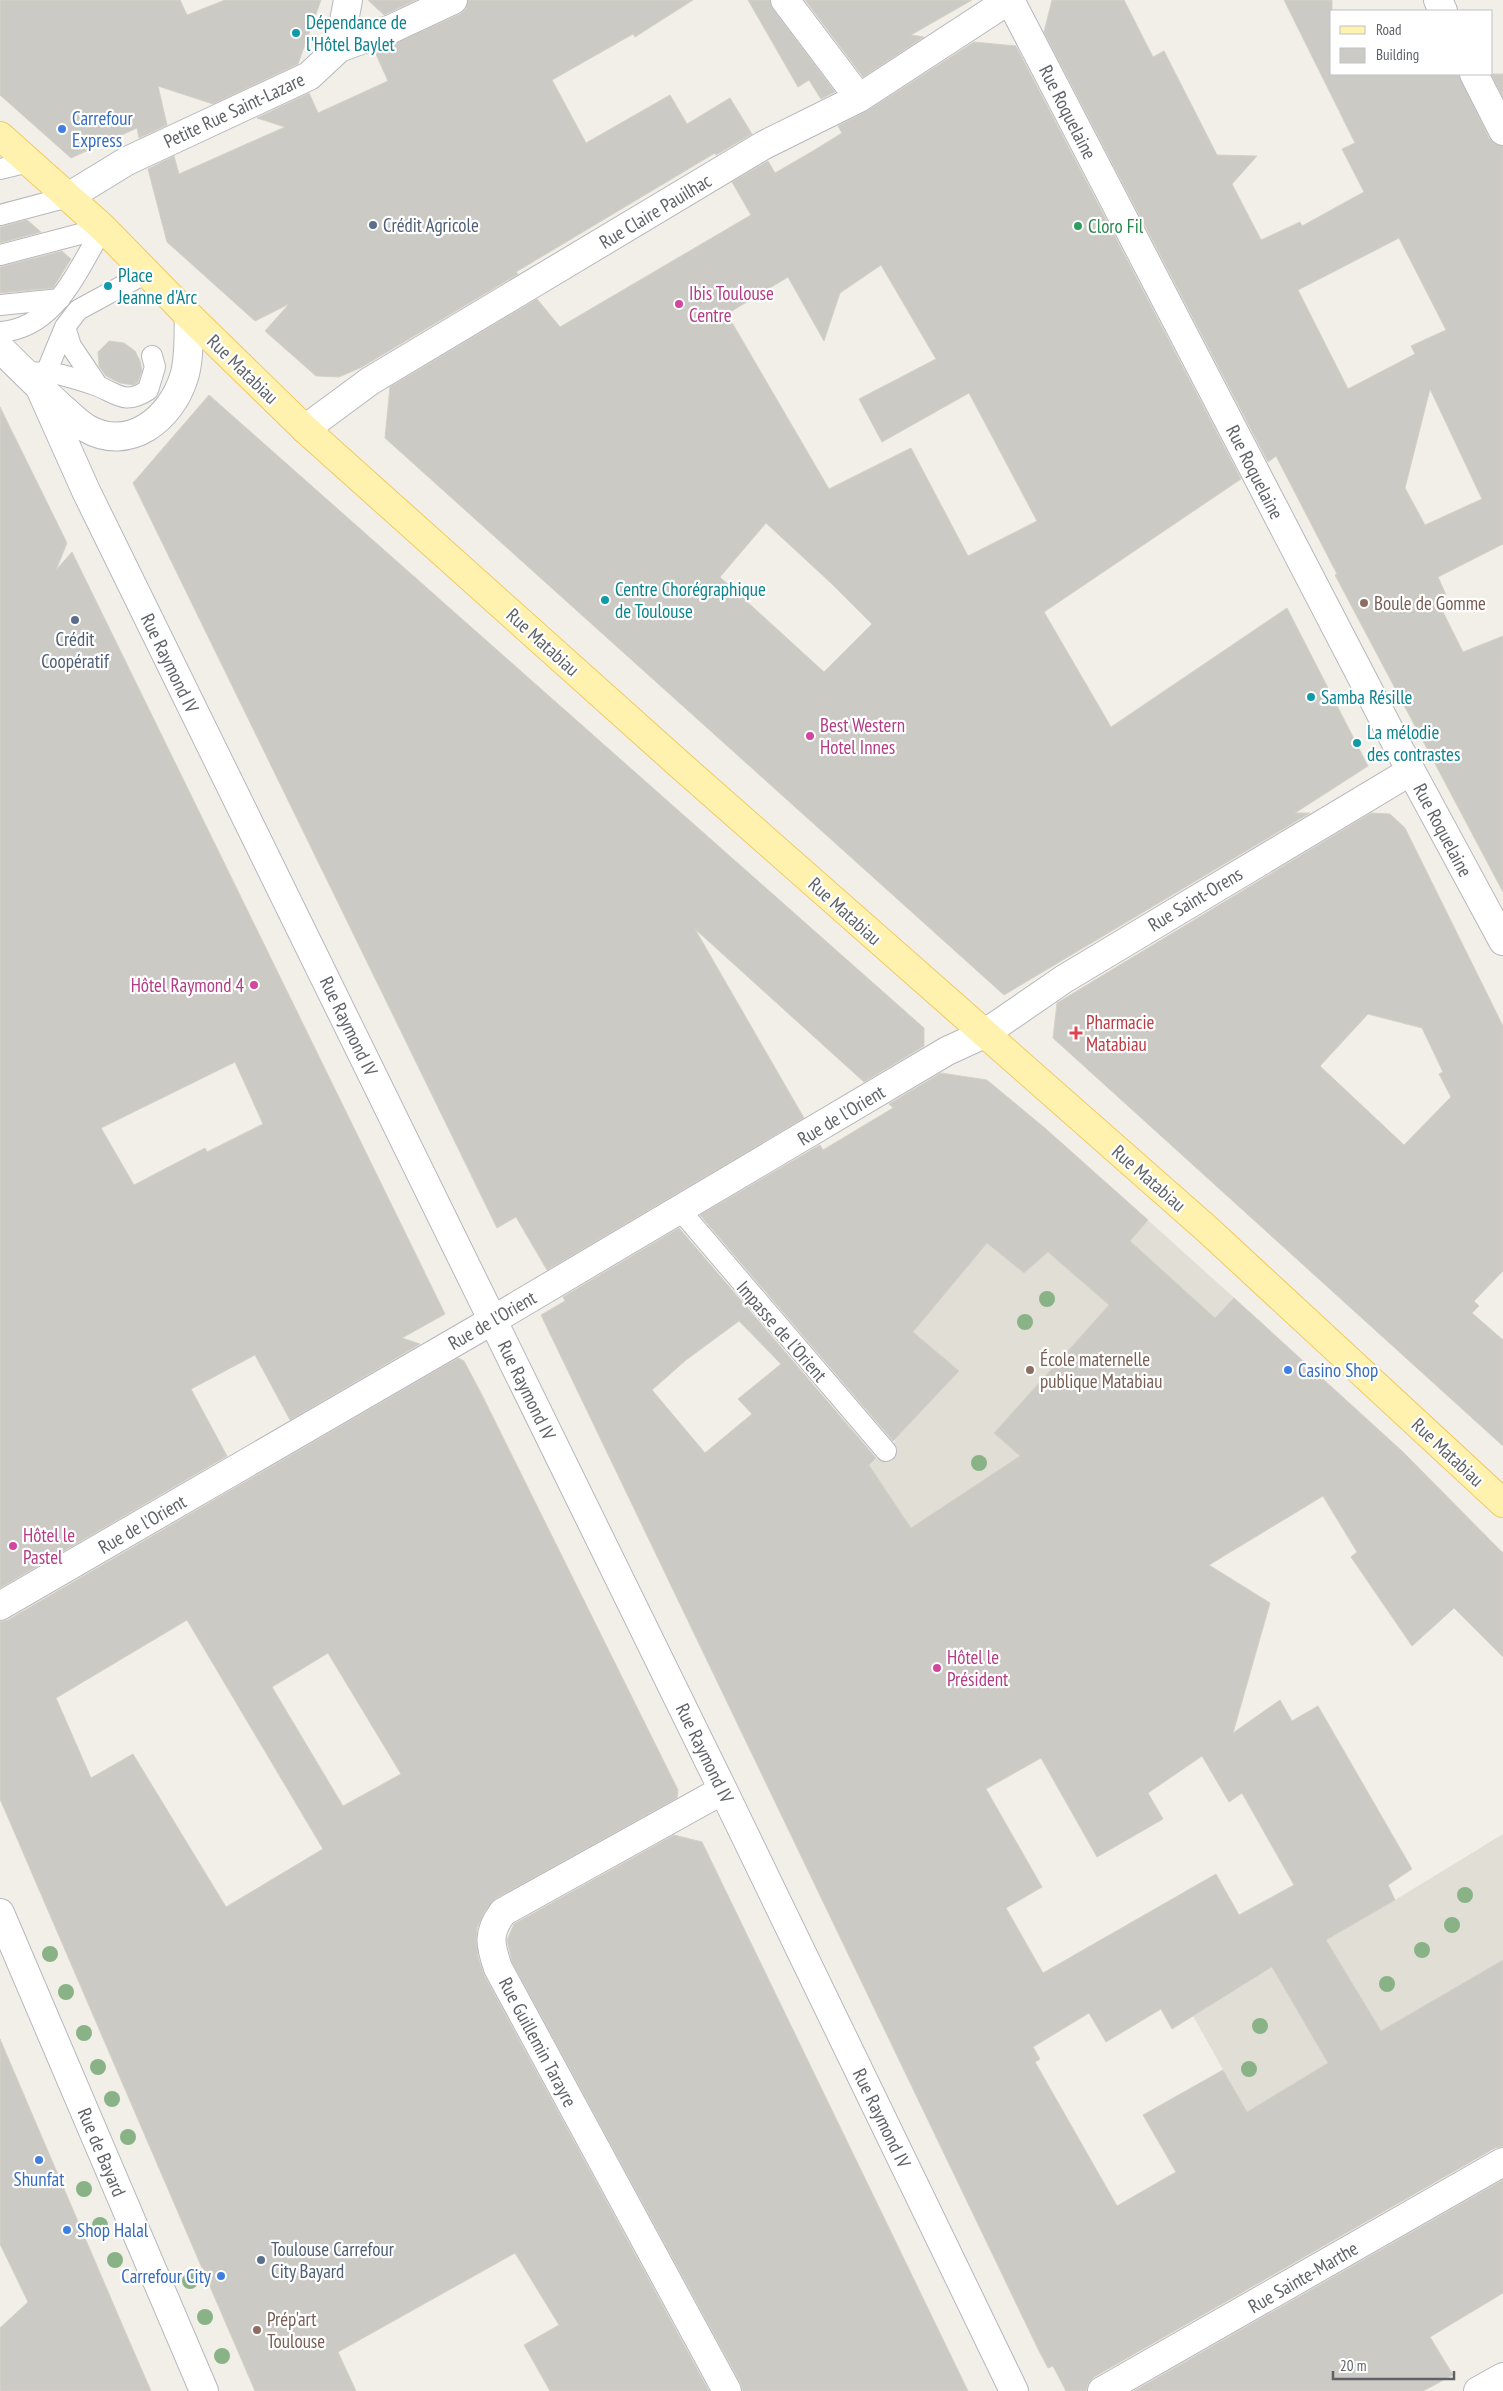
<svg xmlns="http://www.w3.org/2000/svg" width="1503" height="2391" viewBox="0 0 1503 2391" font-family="'PT Sans Narrow',sans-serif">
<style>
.education{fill:#e1ded6}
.building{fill:#cccac5;stroke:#d6d1c6;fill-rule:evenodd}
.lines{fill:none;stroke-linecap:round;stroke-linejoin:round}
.service-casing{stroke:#b5b8bc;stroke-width:22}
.minor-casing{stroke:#b5b8bc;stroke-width:30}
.tertiary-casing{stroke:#b5b8bc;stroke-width:30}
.primary-casing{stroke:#f2c960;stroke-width:30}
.service{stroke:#fff;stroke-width:20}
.minor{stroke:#fff;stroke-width:28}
.tertiary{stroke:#fff;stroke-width:28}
.primary{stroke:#fff2af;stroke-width:28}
.tree{fill:#89b387}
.culture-dot{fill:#0f9aa8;stroke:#fff;stroke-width:2}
.shop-dot{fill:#3f7fe0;stroke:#fff;stroke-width:2}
.service-dot{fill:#5c6f8a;stroke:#fff;stroke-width:2}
.leisure-dot{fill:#2e9e5b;stroke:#fff;stroke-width:2}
.hotel-dot{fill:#d1479c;stroke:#fff;stroke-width:2}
.education-dot{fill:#8d6e63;stroke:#fff;stroke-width:2}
.health-dot{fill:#e0444e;stroke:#fff;stroke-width:2}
.labels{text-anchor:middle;stroke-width:4.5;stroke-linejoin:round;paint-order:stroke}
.culture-label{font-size:19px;fill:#0d838f;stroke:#fff;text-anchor:start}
.street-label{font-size:19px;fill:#5f6368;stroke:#fff}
.shop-label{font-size:19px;fill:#366cbe;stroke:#fff;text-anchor:start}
.service-label{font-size:19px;fill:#4e5e75;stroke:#fff;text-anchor:start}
.leisure-label{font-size:19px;fill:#27864d;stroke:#fff;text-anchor:start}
.hotel-label{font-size:19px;fill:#b23c85;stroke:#fff;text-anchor:start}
.education-label{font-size:19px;fill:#785e54;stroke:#fff;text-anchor:start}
.health-label{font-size:19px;fill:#be3a42;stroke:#fff;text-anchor:start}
</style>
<rect width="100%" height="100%" fill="#f1efe8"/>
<path class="education" d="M1110 1186 1271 1331 1218 1378 934 1562 869 1465 895 1442 894 1439 840 1354 972 1229 1024 1273 1048 1252Z
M1503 1834V2029L1247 2112 1193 2016 1270 1969 1395 1900Z"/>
<path class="building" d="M0 0H180L187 15 225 0H321L298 64 213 104 158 86 167 125 139 138 137 128 71 158 0 95Z
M368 0H416L384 15Z
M468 0H693L635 37 633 34 552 80 586 143 670 95 687 124 730 98 752 134 716 155 715 153 516 272 518 274 362 367 339 377 316 376 265 331 289 304 255 321 167 242 148 169 174 156 179 174 285 127 257 118 309 93 318 113 388 81 375 52 460 14 466 9Z
M748 0H770L773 9 835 92 821 99 809 80 798 87Z
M805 0H972L911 35 924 37 863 77Z
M1052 0H1124L1153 57 1164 51 1217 155 1257 156 1232 184 1261 240 1300 222 1302 226 1364 192 1342 149 1355 143 1284 0H1332V74H1458L1489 138 1495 144 1503 146V544L1438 577 1446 595 1437 600 1463 652 1503 636V892L1335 575 1337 574 1276 456 1268 462 1044 32ZM1399 238 1446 330 1411 346 1415 354 1348 389 1298 290ZM1430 389 1482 499 1425 525 1405 488Z
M974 42 1016 46 1241 479 1044 612 1111 727 1287 608 1368 766 1295 813H1310L1004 995 385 438 390 387 537 299 560 327 751 215 732 182 768 161 775 173 813 151 842 133 838 126 867 111ZM881 265 936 359 859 399 882 442 969 393 1037 521 968 556 911 448 829 489 727 314 788 277 824 341 840 293ZM766 523 832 584 872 624 824 672 720 577Z
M1491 74H1503V97Z
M27 220 41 232 0 243V227Z
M62 251 71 259 53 288 0 293V267Z
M109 341 124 343 135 351 140 361 142 370 138 382 133 385 120 383 106 376 99 366 98 352Z
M209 395 924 1028V1046L864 1082 695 929 804 1118 547 1270 516 1217 497 1228 133 483Z
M0 407 67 543 56 570 72 552 445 1314 402 1338 420 1344 290 1420 255 1355 191 1389 227 1456 0 1588ZM235 1062 263 1124 207 1152 205 1148 134 1185 101 1128Z
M1371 813 1390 814 1405 828 1503 1026V1271L1474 1301 1479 1306 1472 1313 1503 1340V1446L1053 1038 1057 1003ZM1368 1014 1422 1028 1443 1072 1439 1074 1451 1097 1404 1145 1320 1066Z
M941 1073 987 1080 1046 1129 1148 1220 1130 1241 1215 1318 1234 1298 1402 1451 1503 1553V1657L1454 1608 1412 1646 1351 1557 1357 1552 1323 1496 1209 1565 1270 1603 1233 1733 1280 1700 1292 1721 1318 1706 1412 1869 1388 1885 1395 1900 1326 1940 1381 2031 1503 1960V2146L1495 2148 1094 2377 1088 2384 1086 2391H1066L1053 2366 1048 2368 1038 2349 541 1315 565 1301 563 1297 679 1228 876 1458 869 1465 911 1528 1020 1456 994 1433 1109 1305 1048 1252 1024 1273 987 1243 913 1332 959 1371 893 1441 700 1215 820 1145 823 1150 893 1108 889 1104ZM739 1321 781 1364 738 1399 752 1414 705 1453 652 1390 686 1360ZM1202 1756 1229 1802 1242 1793 1294 1885 1239 1915 1216 1874 1043 1973 1006 1908 1042 1887 986 1789 1041 1758 1097 1857 1163 1819 1148 1793ZM1272 1967 1328 2063 1247 2112 1223 2070 1143 2115 1176 2172 1117 2206 1035 2062 1040 2059 1033 2047 1089 2013 1106 2042 1161 2009 1172 2029Z
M458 1358 464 1361 482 1395 678 1790 677 1798 495 1899 485 1911 477 1928 476 1940 478 1957 484 1975 709 2391H550L524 2345 559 2325 515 2253 338 2352 356 2391H255L0 1799V1622L8 1620ZM187 1620 323 1849 226 1907 133 1754 91 1778 56 1698ZM328 1653 401 1774 343 1806 272 1687Z
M674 1835 702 1842 968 2391H743L741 2384 512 1962 507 1940 514 1924Z
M0 2039 121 2322 151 2391H0V2328L28 2302 0 2244Z
M1503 2180V2293L1430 2337 1453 2375 1423 2391H1134Z"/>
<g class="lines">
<defs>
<path id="service" d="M0 169 29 162
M0 215 68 197
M0 255 103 228
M0 305 60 299
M65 327 71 346 98 386
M0 332C56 328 77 270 103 228
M24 372C36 373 50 372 62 375 73 378 84 381 95 385 117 393 124 406 148 390L155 367 152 356
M41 385 65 327 78 310 148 272
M680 1210 886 1451"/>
<path id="minor" d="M785 0 859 98
M1010 0 1397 745 1503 941
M1438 0 1443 11
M339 48 348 0
M1474 74 1503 131
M68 197 127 161 309 76 339 48 391 29 453 0
M0 348C21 369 41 389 63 409 70 415 78 423 86 428 129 453 171 419 184 377 190 358 188 336 189 316
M40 388 86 491 723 1790 1014 2391
M305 429 370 381 764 145 859 98 1009 0
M0 1606 493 1320 947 1051 984 1034 1064 979 1411 771
M723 1790 503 1912C487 1933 490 1945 498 1968L727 2391
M1102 2391 1503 2162
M1478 2391 1503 2377"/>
<path id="tertiary" d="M0 1913 204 2391"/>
<path id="primary" d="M0 136 103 228 189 316 305 429 679 764 1208 1230 1503 1503"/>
</defs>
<use href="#service" class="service-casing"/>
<use href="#minor" class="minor-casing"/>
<use href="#tertiary" class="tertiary-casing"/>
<use href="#primary" class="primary-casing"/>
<use href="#service" class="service"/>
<use href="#minor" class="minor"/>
<use href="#tertiary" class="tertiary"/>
<use href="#primary" class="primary"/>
</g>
<g class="tree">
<circle cx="1047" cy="1299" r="8"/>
<circle cx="1025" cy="1322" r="8"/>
<circle cx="979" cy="1463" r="8"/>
<circle cx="1465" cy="1895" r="8"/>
<circle cx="1452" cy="1925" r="8"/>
<circle cx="1422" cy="1950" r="8"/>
<circle cx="50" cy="1954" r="8"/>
<circle cx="1387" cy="1984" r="8"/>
<circle cx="66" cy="1992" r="8"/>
<circle cx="1260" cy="2026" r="8"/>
<circle cx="84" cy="2033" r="8"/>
<circle cx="98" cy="2067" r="8"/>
<circle cx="1249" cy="2069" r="8"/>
<circle cx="112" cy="2099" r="8"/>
<circle cx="128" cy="2137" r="8"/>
<circle cx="84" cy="2189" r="8"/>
<circle cx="100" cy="2225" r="8"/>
<circle cx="115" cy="2260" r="8"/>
<circle cx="190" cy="2281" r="8"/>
<circle cx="205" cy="2317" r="8"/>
<circle cx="222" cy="2356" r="8"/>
</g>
<g class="culture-dot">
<circle cx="296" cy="33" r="5"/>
<circle cx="108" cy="286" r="5"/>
<circle cx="605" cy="600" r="5"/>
<circle cx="1311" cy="697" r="5"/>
<circle cx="1357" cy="743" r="5"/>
</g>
<g class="shop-dot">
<circle cx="62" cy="129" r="5"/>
<circle cx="1288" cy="1370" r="5"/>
<circle cx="39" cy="2160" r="5"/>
<circle cx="67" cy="2230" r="5"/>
<circle cx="221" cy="2276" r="5"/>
</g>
<g class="service-dot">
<circle cx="373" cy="225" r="5"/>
<circle cx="75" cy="620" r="5"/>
<circle cx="261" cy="2260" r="5"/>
</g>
<circle class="leisure-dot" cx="1078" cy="226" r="5"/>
<g class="hotel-dot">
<circle cx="679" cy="304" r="5"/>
<circle cx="810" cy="736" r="5"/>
<circle cx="254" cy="985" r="5"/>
<circle cx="13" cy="1546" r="5"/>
<circle cx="937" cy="1668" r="5"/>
</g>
<g class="education-dot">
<circle cx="1364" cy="603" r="5"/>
<circle cx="1030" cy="1370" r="5"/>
<circle cx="257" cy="2330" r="5"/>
</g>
<path class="health-dot" d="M1073.5 1025.5h5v5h5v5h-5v5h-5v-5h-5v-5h5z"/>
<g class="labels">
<g class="culture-label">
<text x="306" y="29">Dépendance de<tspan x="306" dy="22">l'Hôtel Baylet</tspan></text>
<text x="118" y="282">Place<tspan x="118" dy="22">Jeanne d'Arc</tspan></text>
<text x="615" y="596">Centre Chorégraphique<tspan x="615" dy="22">de Toulouse</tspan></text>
<text x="1321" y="704">Samba Résille</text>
<text x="1367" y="739">La mélodie<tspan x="1367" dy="22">des contrastes</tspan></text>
</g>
<g class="street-label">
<text transform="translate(234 110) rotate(-25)" y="7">Petite Rue Saint-Lazare</text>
<text transform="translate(1068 112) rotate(63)" y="7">Rue Roquelaine</text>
<text transform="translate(655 211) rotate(-31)" y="7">Rue Claire Pauilhac</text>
<text transform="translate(243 369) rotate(44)" y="7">Rue Matabiau</text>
<text transform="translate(1255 472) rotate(63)" y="7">Rue Roquelaine</text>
<text transform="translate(543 642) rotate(42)" y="7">Rue Matabiau</text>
<text transform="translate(170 663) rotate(64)" y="7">Rue Raymond IV</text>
<text transform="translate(1443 830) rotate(62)" y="7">Rue Roquelaine</text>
<text transform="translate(1195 899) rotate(-31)" y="7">Rue Saint-Orens</text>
<text transform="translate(845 911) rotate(42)" y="7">Rue Matabiau</text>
<text transform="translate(349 1026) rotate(64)" y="7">Rue Raymond IV</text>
<text transform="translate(841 1115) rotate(-31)" y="7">Rue de l'Orient</text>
<text transform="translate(1149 1178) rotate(41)" y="7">Rue Matabiau</text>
<text transform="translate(492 1320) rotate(-30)" y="7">Rue de l'Orient</text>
<text transform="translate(782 1331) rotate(49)" y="7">Impasse de l'Orient</text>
<text transform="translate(527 1390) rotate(64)" y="7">Rue Raymond IV</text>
<text transform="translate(1448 1452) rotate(43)" y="7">Rue Matabiau</text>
<text transform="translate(142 1524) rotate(-30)" y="7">Rue de l'Orient</text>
<text transform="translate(705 1753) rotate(64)" y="7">Rue Raymond IV</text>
<text transform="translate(538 2042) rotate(62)" y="7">Rue Guillemin Tarayre</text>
<text transform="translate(882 2118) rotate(64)" y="7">Rue Raymond IV</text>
<text transform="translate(102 2152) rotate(67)" y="7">Rue de Bayard</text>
<text transform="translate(1303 2277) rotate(-30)" y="7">Rue Sainte-Marthe</text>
</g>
<g class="shop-label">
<text x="72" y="125">Carrefour<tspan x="72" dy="22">Express</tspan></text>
<text x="1298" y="1377">Casino Shop</text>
<text x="39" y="2186" text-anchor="middle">Shunfat</text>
<text x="77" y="2237">Shop Halal</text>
<text x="211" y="2283" text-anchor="end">Carrefour City</text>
</g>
<g class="service-label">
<text x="383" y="232">Crédit Agricole</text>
<text x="75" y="646" text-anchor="middle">Crédit<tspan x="75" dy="22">Coopératif</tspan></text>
<text x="271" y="2256">Toulouse Carrefour<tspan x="271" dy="22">City Bayard</tspan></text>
</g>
<g class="leisure-label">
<text x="1088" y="233">Cloro Fil</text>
</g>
<g class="hotel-label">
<text x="689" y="300">Ibis Toulouse<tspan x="689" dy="22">Centre</tspan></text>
<text x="820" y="732">Best Western<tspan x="820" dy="22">Hotel Innes</tspan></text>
<text x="244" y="992" text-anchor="end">Hôtel Raymond 4</text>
<text x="23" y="1542">Hôtel le<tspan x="23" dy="22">Pastel</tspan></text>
<text x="947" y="1664">Hôtel le<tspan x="947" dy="22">Président</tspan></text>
</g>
<g class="education-label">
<text x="1374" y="610">Boule de Gomme</text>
<text x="1040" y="1366">École maternelle<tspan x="1040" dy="22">publique Matabiau</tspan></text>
<text x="267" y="2326">Prép'art<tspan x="267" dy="22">Toulouse</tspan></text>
</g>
<g class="health-label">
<text x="1086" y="1029">Pharmacie<tspan x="1086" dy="22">Matabiau</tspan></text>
</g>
</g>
<rect x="1330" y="10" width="162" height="65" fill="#ffffff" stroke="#bfc1c3"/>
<rect x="1340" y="26" width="25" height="8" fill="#fff2af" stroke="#bfc1c3"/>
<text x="1376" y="35" font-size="15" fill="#5f6368">Road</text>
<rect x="1340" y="48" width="25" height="15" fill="#cccac5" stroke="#bfc1c3"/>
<text x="1376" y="60" font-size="15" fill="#5f6368">Building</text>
<path d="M1333 2371v8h121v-8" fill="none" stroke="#5f6368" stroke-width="2.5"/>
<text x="1340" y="2371" font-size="15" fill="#5f6368" stroke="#ffffff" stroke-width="4" paint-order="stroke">20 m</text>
</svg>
